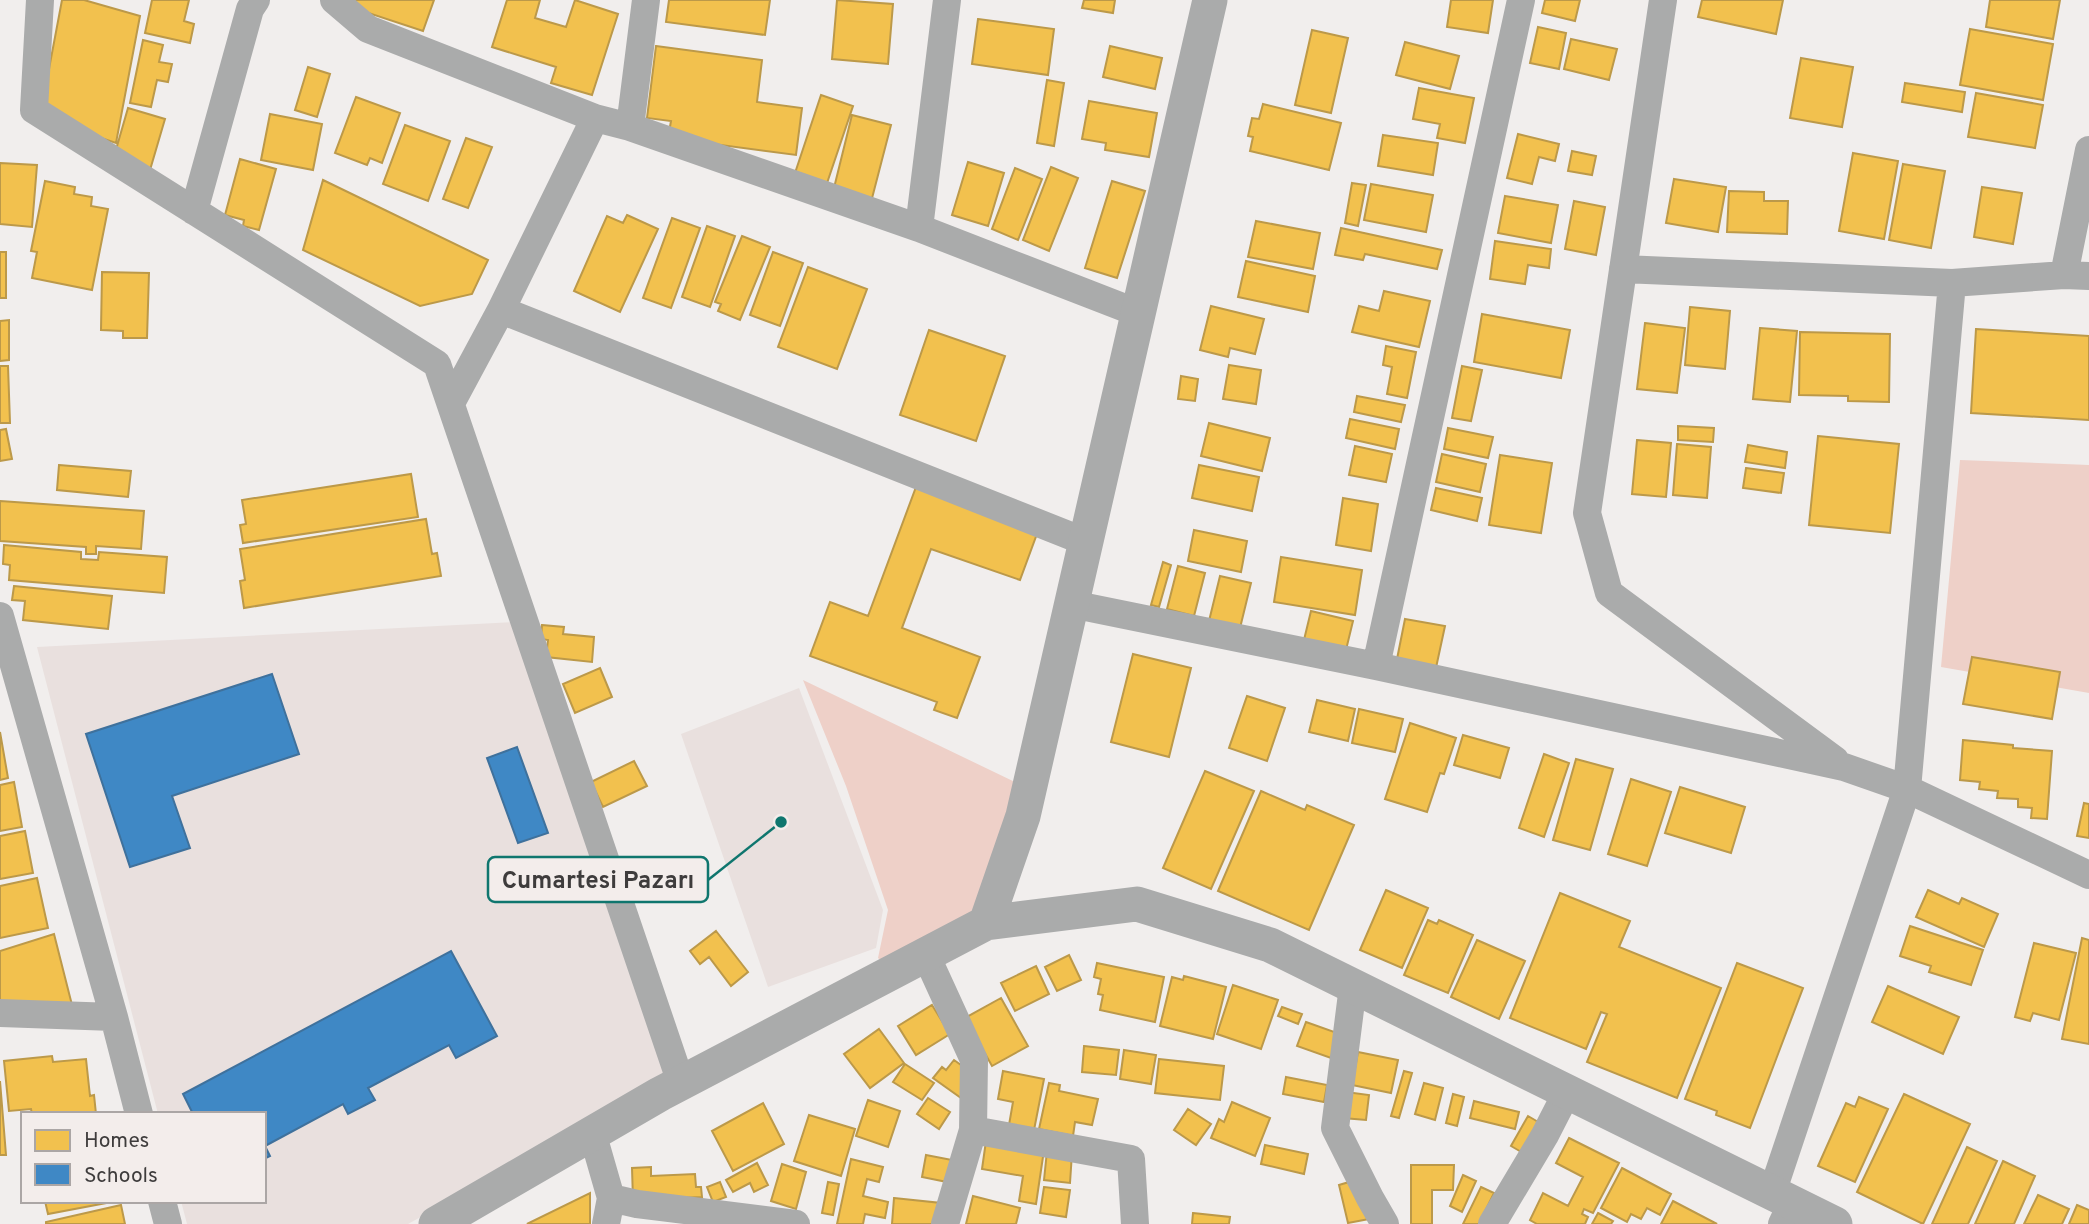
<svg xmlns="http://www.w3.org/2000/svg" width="2089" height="1224" viewBox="0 0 2089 1224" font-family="Overpass,sans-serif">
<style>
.built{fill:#e9e0de}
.green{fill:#eed0c8}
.homes{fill:#f2c14e;stroke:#bc9949;stroke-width:2}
.schools{fill:#3f88c5;stroke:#3f719c;stroke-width:2}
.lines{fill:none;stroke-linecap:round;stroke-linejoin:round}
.minor{stroke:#aaabab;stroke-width:28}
.tertiary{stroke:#aaabab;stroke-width:35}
.leader{fill:none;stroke:#0f766e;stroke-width:2.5}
.callout-dot{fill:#0f766e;stroke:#f3edeb;stroke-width:2.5}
.callout{fill:#f3edeb;stroke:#0f766e;stroke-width:2.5}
.callout-label{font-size:24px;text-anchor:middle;font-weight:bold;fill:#3e3c3c}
</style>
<rect width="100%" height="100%" fill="#f1eeed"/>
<path class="built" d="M513 622 670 1079 408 1224H187L181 1201H264V1114H158L37 647Z
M799 688 883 910 876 948 768 987 681 734Z"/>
<path class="green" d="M1960 460 2089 465V693L1941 667Z
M803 680 1017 783 979 920 890 968 878 958 888 910 846 786Z"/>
<path class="homes" d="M62 0H84L140 16 116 143 68 127 42 106Z
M152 0H189L184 21 194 24 190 43 145 33Z
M346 0H434L423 31 344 5Z
M507 0H540L535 18 566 27 575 0 618 14 592 95 551 83 556 67 492 47Z
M669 0H770L765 35 666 22Z
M837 0 893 4 888 64 832 59Z
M1084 0H1115L1113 13 1082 8Z
M1451 0H1493L1488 33 1447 27Z
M1545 0H1580L1575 21 1542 13Z
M1702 0H1783L1776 34 1698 17Z
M1990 0H2060L2053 39 1986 27Z
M978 19 1054 29 1048 75 972 64Z
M1538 27 1566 33 1559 69 1530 63Z
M1970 29 2053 44 2043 100 1960 85Z
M1312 30 1348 38 1331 113 1295 105Z
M1571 39 1617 49 1609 80 1564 69Z
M143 40 163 45 159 62 172 64 168 82 157 80 151 107 130 103Z
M1405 42 1459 56 1450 89 1396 75Z
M656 46 762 60 757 102 802 108 796 155 668 138 671 121 647 118Z
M1110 46 1162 58 1155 89 1103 77Z
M1801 58 1853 67 1842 127 1790 118Z
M308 67 330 74 317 117 295 110Z
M1047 80 1064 83 1054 146 1037 143Z
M1905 83 1965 92 1962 112 1902 102Z
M1419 88 1474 98 1465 143 1437 138 1440 124 1413 119Z
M1976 93 2043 105 2035 148 1968 137Z
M821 95 853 106 824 192 792 182Z
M356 97 400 113 382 163 370 158 367 165 335 153Z
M1089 101 1157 113 1149 157 1105 150 1106 143 1082 139Z
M1263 104 1341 123 1329 170 1250 151 1253 137 1248 136 1252 118 1259 119Z
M128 108 165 119 150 170 113 160Z
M270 114 322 124 313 170 261 160Z
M852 115 891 125 870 206 832 196Z
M405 125 450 141 428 201 383 184Z
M1518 134 1559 144 1555 161 1539 157 1532 184 1507 178Z
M1383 135 1438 143 1433 175 1378 166Z
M466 138 492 147 468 208 443 199Z
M1572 151 1596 156 1592 175 1568 171Z
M1853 153 1898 161 1884 239 1839 231Z
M240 159 276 169 259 230 243 226 244 220 225 215Z
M968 162 1004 173 988 226 952 215Z
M0 163 37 165 32 227 0 224Z
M1903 164 1945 171 1931 248 1889 240Z
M1051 167 1078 178 1049 251 1023 240Z
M1015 168 1042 179 1018 240 992 229Z
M1674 179 1726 187 1718 232 1666 223Z
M323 180 488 260 472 294 420 306 303 250Z
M45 181 75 187 74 194 92 197 91 206 108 209 92 290 32 278 37 252 31 251Z
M1112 181 1145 191 1117 278 1085 268Z
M1352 183 1366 185 1358 226 1345 223Z
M1371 184 1433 195 1426 232 1364 220Z
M1982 187 2022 193 2013 244 1974 237Z
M1729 191 1764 192V201H1788L1787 234 1727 232Z
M1505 196 1558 205 1551 243 1498 233Z
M1574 201 1605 207 1596 255 1565 249Z
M627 215 658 229 620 312 574 291 607 216 623 223Z
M672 218 700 228 671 308 643 298Z
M1256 221 1320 233 1313 269 1248 257Z
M707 226 735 236 710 307 682 297Z
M1341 228 1442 250 1437 269 1365 254 1363 260 1335 255Z
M742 236 770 247 740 320 718 311 721 304 715 302Z
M1495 241 1551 249 1549 268 1528 265 1525 284 1490 279Z
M0 252H6V298H0Z
M773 252 803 263 780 326 750 315Z
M1246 261 1315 276 1308 312 1238 297Z
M808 267 867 289 837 369 778 347Z
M102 272 149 273 147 338H123V331L101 330Z
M1384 291 1430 301 1419 347 1352 332 1359 306 1379 311Z
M1211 306 1264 319 1255 354 1230 348 1228 357 1200 350Z
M1690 307 1730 311 1725 369 1685 365Z
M1482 314 1570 330 1561 378 1474 362Z
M9 320V360L0 361V321Z
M1645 323 1685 328 1677 393 1637 389Z
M1760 328 1797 331 1790 402 1753 399Z
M1976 329 2089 336V420L1971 413Z
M929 330 1005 356 976 441 900 415Z
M1800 332 1890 334 1889 402 1848 401V396L1799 395Z
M1386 346 1416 352 1407 398 1387 394 1392 367 1383 365Z
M1229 365 1261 370 1256 404 1223 399Z
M0 366H8L10 423H0Z
M1462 366 1482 370 1471 421 1452 418Z
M1181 376 1198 379 1195 401 1178 399Z
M1357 396 1405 405 1401 422 1354 412Z
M1350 419 1399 429 1395 449 1346 438Z
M1209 423 1270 438 1262 471 1201 456Z
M1678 426 1714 428 1713 442 1678 440Z
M1448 428 1493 437 1488 458 1444 449Z
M6 429 12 459 0 461V430Z
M1818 436 1899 444 1890 533 1809 525Z
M1637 440 1671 443 1666 497 1632 494Z
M1677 444 1711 447 1707 498 1673 495Z
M1748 445 1787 452 1785 468 1745 462Z
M1355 446 1392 454 1386 482 1349 475Z
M1442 454 1486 464 1480 492 1436 482Z
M1500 455 1552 463 1541 533 1489 525Z
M59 465 131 471 128 497 57 490Z
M1199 465 1259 477 1252 511 1192 498Z
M1746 468 1784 473 1781 493 1743 488Z
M411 474 418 517 243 543 240 525 246 524 242 500Z
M916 487 1038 531 1020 580 931 549 902 628 980 657 957 718 934 710 937 702 810 656 830 602 868 616Z
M1436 488 1482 498 1477 521 1431 510Z
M1343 498 1378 504 1371 551 1336 545Z
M0 501 144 511 141 549 96 546V554H86V547L0 541Z
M426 519 432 554 437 553 441 576 244 608 240 581 245 580 240 549Z
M1194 530 1247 541 1241 572 1188 561Z
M4 545 81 552V559L98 560 99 552 167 557 164 593 9 580 10 565 3 564Z
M1281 557 1362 570 1355 615 1274 602Z
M1163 562 1171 565 1159 607 1151 605Z
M1178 566 1205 573 1194 616 1167 609Z
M1220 576 1251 583 1240 628 1209 621Z
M14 586 112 596 108 629 23 620 25 601 12 600Z
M1311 611 1353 621 1345 654 1303 644Z
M1405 619 1445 626 1434 677 1395 669Z
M542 625 564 627 563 634 594 637 592 662 546 657 548 640 541 639Z
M1133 654 1191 668 1169 757 1111 742Z
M1972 657 2060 672 2052 719 1963 704Z
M600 668 612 697 575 713 563 684Z
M1247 696 1285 708 1267 761 1229 748Z
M1317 700 1355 709 1348 741 1309 732Z
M1359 709 1403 719 1395 752 1352 743Z
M1410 723 1456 738 1444 774 1440 773 1427 812 1385 799Z
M0 732 8 778 0 780Z
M1463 735 1509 748 1500 778 1454 765Z
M1963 740 2013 745V748L2052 751 2047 819 2031 818 2032 808 2018 807V799L1997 798 1998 791 1979 789 1980 782 1960 780Z
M1544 754 1569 763 1544 837 1519 828Z
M1576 759 1613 769 1590 850 1553 840Z
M634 761 647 786 603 807 591 782Z
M1205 771 1254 791 1211 889 1163 868Z
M1631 779 1671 792 1647 866 1608 854Z
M14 782 22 827 0 831V785Z
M1680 787 1745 807 1731 853 1665 833Z
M1261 791 1305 810 1307 805 1354 825 1309 930 1218 891Z
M2084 803 2089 804V838L2077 836Z
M25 831 33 873 0 879V836Z
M37 878 48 928 0 938V886Z
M1386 890 1428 908 1402 968 1360 950Z
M1928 890 1959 904 1962 898 1998 914 1984 947 1916 917Z
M1560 893 1630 921 1619 947 1721 988 1677 1098 1587 1062 1607 1014 1601 1012 1586 1049 1510 1018Z
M1428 920 1437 924 1439 920 1473 935 1448 993 1404 975Z
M1910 926 1983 950 1971 985 1929 972 1931 966 1900 956Z
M716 931 748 972 731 986 709 957 700 964 690 951Z
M54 934 72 1005H0V951Z
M2082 938 2089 940V1044L2062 1039Z
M1477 940 1525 961 1499 1019 1451 997Z
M2034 943 2076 953 2059 1020 2033 1013 2030 1021 2015 1017Z
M1069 955 1081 980 1057 991 1045 967Z
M1097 963 1164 977 1155 1022 1100 1010 1103 995 1098 994 1101 979 1094 977Z
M1737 963 1803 988 1750 1128 1716 1115 1717 1111 1685 1099Z
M1036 966 1049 994 1015 1011 1001 983Z
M1184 976 1226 987 1213 1039 1160 1026 1172 977 1183 980Z
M1233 985 1278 1000 1261 1049 1217 1034Z
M1888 986 1959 1017 1943 1054 1872 1022Z
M1001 998 1028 1046 992 1066 965 1018Z
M932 1005 950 1034 916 1055 898 1026Z
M1282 1007 1302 1014 1298 1024 1278 1016Z
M1306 1022 1340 1034 1331 1058 1297 1046Z
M879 1029 904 1063 870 1088 844 1054Z
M1084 1046 1119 1050 1116 1075 1082 1072Z
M1124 1050 1156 1055 1151 1084 1120 1079Z
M1358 1052 1398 1060 1391 1093 1352 1085Z
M52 1056 53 1062 86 1059 90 1096 94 1095 96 1114H32L31 1109 9 1111 4 1061Z
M1159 1059 1224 1066 1220 1100 1155 1093Z
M954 1060 972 1073 961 1098 933 1078 942 1067 946 1070Z
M905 1064 934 1083 922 1100 893 1082Z
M1003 1071 1044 1079 1034 1130 1009 1125 1013 1102 998 1099Z
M1404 1071 1412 1073 1399 1118 1391 1116Z
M1286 1077 1327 1085 1324 1102 1283 1094Z
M0 1081 6 1155H0Z
M1049 1083 1060 1085 1059 1091 1098 1099 1092 1125 1075 1122 1073 1136 1039 1129Z
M1424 1083 1443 1088 1435 1120 1415 1114Z
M1346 1092 1369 1095 1366 1120 1343 1118Z
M1453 1094 1464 1097 1457 1126 1446 1123Z
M1904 1094 1970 1124 1923 1224 1857 1192Z
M1859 1097 1888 1109 1855 1182 1818 1166 1846 1103 1855 1107Z
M928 1098 950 1112 939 1129 917 1114Z
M868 1100 900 1111 888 1147 856 1136Z
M1474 1101 1519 1112 1515 1129 1470 1118Z
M1232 1102 1270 1118 1255 1156 1211 1138 1219 1119 1224 1122Z
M763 1103 784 1144 733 1171 712 1131Z
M1188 1109 1211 1124 1196 1145 1174 1130Z
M809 1115 855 1129 841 1176 794 1161Z
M1528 1116 1540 1123 1523 1153 1511 1146Z
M1569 1138 1619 1163 1593 1213 1584 1209 1582 1214 1588 1217 1585 1224H1537L1530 1220 1543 1193 1568 1206 1583 1177 1556 1163Z
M986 1141 1044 1150 1036 1204 1019 1201 1023 1176 982 1169Z
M1265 1145 1308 1154 1304 1174 1261 1164Z
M1967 1147 1997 1161 1968 1224H1932Z
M1047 1151 1072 1153 1070 1183 1044 1180Z
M926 1155 952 1160 947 1182 922 1177Z
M851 1159 883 1167 879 1182 867 1179 863 1196 888 1202 885 1218 865 1214 863 1224H837Z
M2003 1161 2035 1176 2014 1224H1975Z
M757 1163 768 1185 754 1192 750 1183 733 1192 726 1180Z
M782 1164 806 1172 796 1209 771 1201Z
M1411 1165H1454L1453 1190H1432V1224H1411Z
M651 1167V1176L695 1174 696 1187H701L702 1197 633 1200 632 1168Z
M1622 1168 1671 1194 1660 1215 1647 1208 1641 1219 1631 1214 1627 1222 1601 1208Z
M1463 1175 1476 1181 1462 1212 1450 1206Z
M720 1182 726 1197 713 1202 707 1187Z
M828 1182 839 1184 833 1215 822 1213Z
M1349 1182 1369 1219 1348 1223 1339 1185Z
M1044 1187 1070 1190 1066 1217 1040 1213Z
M1481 1187 1494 1193 1479 1224H1463Z
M590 1193V1224H527Z
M2038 1195 2069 1209 2062 1224H2024Z
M973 1196 1020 1208 1016 1224H966Z
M894 1198 941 1203 939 1224H892Z
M45 1201H117L48 1214Z
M1673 1201 1717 1224H1661Z
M121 1205 125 1224H46V1222Z
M2077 1205 2089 1210V1224H2069Z
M1193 1213 1230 1217 1229 1224H1192Z
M1598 1213 1613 1221 1611 1224H1592Z"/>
<path class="schools" d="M272 674 299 754 172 796 190 848 130 867 86 734Z
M517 747 548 833 518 843 487 758Z
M451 951 497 1036 456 1058 449 1045 368 1088 375 1100 348 1114 343 1104 265 1146 270 1156 264 1159V1114H193L183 1094Z"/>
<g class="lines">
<path class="minor" d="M40 0 34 110 437 364 681 1083
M334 0 368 29 595 118 630 127 919 228 1138 313
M1663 0 1587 513 1609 593 1835 760
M630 127 646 0
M194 211 250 9 256 0
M919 228 947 0
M1623 269 1952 283 2064 275 2089 276
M2064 275 2089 150
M501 310 1086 542
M451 403 501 310 595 118
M1071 604 1376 666 1844 767 1907 789 2089 875
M0 616 114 1017 139 1114
M1376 666 1521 0
M926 955 974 1060 973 1130 945 1224
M1353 986 1335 1128 1370 1198 1385 1224
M0 1013 114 1017
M973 1130 1131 1159 1135 1224
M592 1132 611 1198 606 1224
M1772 1193 1907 789 1952 283
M611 1198 637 1204 796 1224
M162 1201 168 1224
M1492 1224 1545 1135 1567 1092
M1782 1224 1792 1203"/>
<path class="tertiary" d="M986 923 1023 816 1210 0
M436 1224 660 1094 986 923 1137 904 1270 945 1835 1224"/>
</g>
<path class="leader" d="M781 822L708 880"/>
<circle class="callout-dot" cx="781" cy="822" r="7"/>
<rect class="callout" x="488" y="857" width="220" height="45" rx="7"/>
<g class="callout-label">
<text x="598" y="888">Cumartesi Pazarı</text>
</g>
<rect x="21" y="1112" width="245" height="91" fill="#f3edeb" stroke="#aba6a5" stroke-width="2"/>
<rect x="35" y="1130" width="35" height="21" fill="#f2c14e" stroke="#aba6a5" stroke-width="2"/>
<text x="84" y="1147" font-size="21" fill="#3e3c3c">Homes</text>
<rect x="35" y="1164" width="35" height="21" fill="#3f88c5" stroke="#aba6a5" stroke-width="2"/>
<text x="84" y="1182" font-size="21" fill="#3e3c3c">Schools</text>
</svg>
